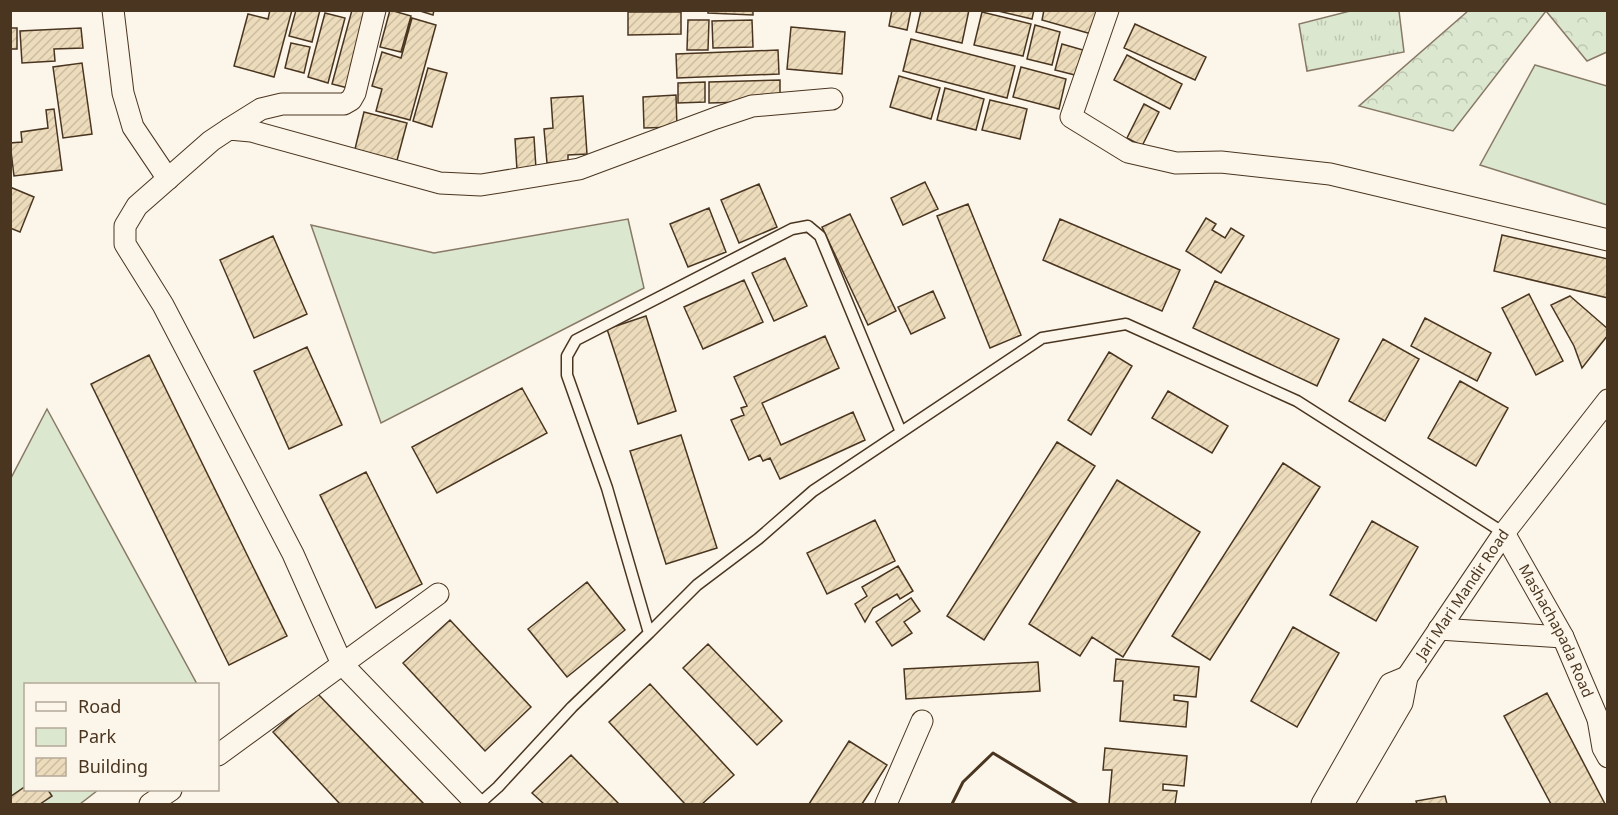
<svg xmlns="http://www.w3.org/2000/svg" width="1618" height="815" viewBox="0 0 1618 815" font-family="'Noto Sans',sans-serif">
<style>
.grass{fill:url(#grass-tufts);stroke:#887966;stroke-width:1.5}
.forest{fill:url(#forest-crowns);stroke:#887966;stroke-width:1.5}
.green{fill:#dce7d0;stroke:#887966;stroke-width:1.5}
.building{fill:url(#building-hatch);stroke:#4a3520;stroke-width:1.5}
.lines{fill:none;stroke-linecap:round;stroke-linejoin:round}
.lane-casing{stroke:#4a3520;stroke-width:13}
.street-casing{stroke:#4a3520;stroke-width:23}
.lane{stroke:#fbf6e9;stroke-width:10}
.street{stroke:#fbf6e9;stroke-width:21}
.wall{stroke:#4a3520;stroke-width:3}
.labels{text-anchor:middle;stroke-width:4.5;stroke-linejoin:round;paint-order:stroke}
.street-label{font-size:15px;fill:#4a3520;stroke:#fbf6e9}
</style>
<defs>
<pattern id="grass-tufts" width="24" height="20" patternUnits="userSpaceOnUse" patternTransform="scale(1.5)"><rect width="24" height="20" fill="#dce7d0"/><path d="M3 7l-1-3M5 7V3M7 7l1-3M15 17l-1-3M17 17v-4M19 17l1-3" fill="none" stroke="#bec7b2"/></pattern>
<pattern id="forest-crowns" width="20" height="18" patternUnits="userSpaceOnUse" patternTransform="scale(1.5)"><rect width="20" height="18" fill="#dce7d0"/><path d="M2 6a3 3 0 1 1 6 0M12 15a3 3 0 1 1 6 0" fill="none" stroke="#bec7b2"/></pattern>
<pattern id="building-hatch" width="6" height="6" patternUnits="userSpaceOnUse" patternTransform="scale(1.5)"><rect width="6" height="6" fill="#ecdcbc"/><path d="M-1 1l2-2M0 6l6-6M5 7l2-2" fill="none" stroke="#ccbda1"/></pattern>
</defs>
<rect width="100%" height="100%" fill="#fbf6e9"/>
<path class="grass" d="M1350 11H1399L1404 52 1307 71 1299 24Z"/>
<path class="forest" d="M1468 11H1607V52L1587 61 1546 11 1453 131 1359 106Z"/>
<path class="green" d="M1535 65 1607 86V205L1480 165Z
M628 219 644 288 381 423 311 225 434 253Z
M47 409 197 684H26V790H98L80 804H11L10 480Z"/>
<path class="building" d="M270 10H292L274 77 234 66 248 14 268 19Z
M296 10H320L312 42 289 36Z
M352 10H368L348 88 332 84Z
M390 10 411 16 401 52 380 47Z
M417 10H434L433 15Z
M708 10H753V15L708 13Z
M892 10H911L907 30 889 26Z
M921 10H969L962 43 916 32Z
M994 10H1034L1032 19Z
M1044 10H1102L1095 35 1042 20Z
M628 12H681V34L628 35Z
M982 12 1031 24 1023 56 974 45Z
M325 13 345 18 328 83 308 77Z
M412 18 436 25 410 120 376 111 382 89 372 86 382 52 401 58Z
M688 20H709L708 50H687Z
M752 20 753 47 713 48 712 21Z
M1135 24 1206 57 1195 80 1124 48Z
M1035 25 1060 32 1052 65 1027 59Z
M791 27 845 32 842 74 787 69Z
M10 28H17V49H10Z
M81 28 83 48 54 49 55 61 22 63 20 31Z
M911 39 1015 66 1007 98 903 71Z
M291 43 310 47 304 73 285 68Z
M1062 44 1083 50 1075 75 1055 70Z
M778 50 779 74 677 78 676 54Z
M1127 55 1182 84 1170 109 1114 80Z
M82 63 92 134 63 138 53 67Z
M1021 67 1066 79 1059 109 1013 97Z
M428 68 447 73 432 127 413 121Z
M899 76 940 88 931 119 890 107Z
M780 80V101L709 103V82Z
M705 82V102L678 103V83Z
M945 88 984 99 976 130 937 120Z
M676 95 677 127 644 128 643 97Z
M583 96 587 154 568 155V161L547 163 544 129 553 128 551 98Z
M990 100 1027 109 1020 139 982 130Z
M1144 104 1159 112 1142 146 1127 138Z
M54 109 62 170 14 176 10 143 22 142 21 132 48 128 46 110Z
M364 112 407 123 396 164 354 153Z
M534 137 536 169 517 170 515 139Z
M925 182 938 209 903 225 891 198Z
M759 184 777 227 739 243 721 200Z
M10 187 34 197 20 232 10 228Z
M968 204 1021 335 990 348 937 216Z
M709 208 726 252 688 267 670 224Z
M850 214 896 311 868 325 822 227Z
M1206 218 1216 224 1212 230 1225 238 1231 228 1244 236 1221 273 1186 251Z
M1060 219 1180 270 1162 311 1043 260Z
M1502 235 1608 259V298L1494 271Z
M273 236 307 314 254 338 220 260Z
M785 258 807 306 774 321 752 273Z
M744 280 763 322 703 349 684 307Z
M1215 281 1339 339 1317 386 1193 328Z
M933 291 945 318 911 334 898 307Z
M1529 294 1563 361 1536 375 1502 308Z
M1570 296 1608 329V335L1582 368 1574 346 1551 305Z
M646 316 676 411 638 424 607 329Z
M1425 318 1491 353 1477 381 1411 346Z
M825 336 839 368 762 403 781 445 853 412 865 440 780 479 770 458 763 461 760 455 749 460 731 420 744 415 741 408 747 406 734 377Z
M1383 339 1419 359 1385 421 1349 401Z
M307 347 342 425 289 449 254 371Z
M1109 352 1132 366 1091 435 1068 420Z
M149 355 287 636 229 665 91 384Z
M1460 381 1508 408 1476 466 1428 438Z
M522 388 547 433 437 493 412 447Z
M1168 391 1228 426 1212 453 1152 418Z
M681 435 717 548 666 564 630 451Z
M1057 442 1095 466 984 640 947 616Z
M1283 463 1320 487 1210 660 1172 636Z
M366 472 422 584 376 608 320 495Z
M1117 480 1200 532 1123 657 1092 637 1080 656 1029 624Z
M875 520 895 561 827 594 807 553Z
M1372 521 1418 547 1376 621 1330 595Z
M898 566 913 591 900 599 897 594 873 608 865 622 855 604 867 596 862 587Z
M587 582 625 630 567 677 528 629Z
M911 598 920 611 904 622 912 633 892 646 876 622Z
M450 620 531 707 485 751 403 663Z
M1293 627 1339 653 1297 727 1251 701Z
M708 644 782 721 757 745 683 668Z
M1116 659 1199 667 1196 697 1174 695V700L1188 702 1186 727 1120 721 1123 681H1114Z
M1038 662 1040 691 906 699 904 669Z
M650 684 734 775 702 804H685L609 722Z
M317 693 424 804H340L273 732Z
M1547 693 1605 804H1551L1504 716Z
M849 741 887 765 862 804H809Z
M1105 748 1187 756 1184 786 1163 784V790L1177 791 1175 804H1109L1112 770H1103Z
M571 755 619 804H544L532 793Z
M26 786V790H48L52 796 40 804H10V797Z
M1445 796 1447 804H1417L1416 801Z"/>
<g class="lines">
<defs>
<path id="lane" d="M901 432 820 236 808 226 792 229 576 340 567 356V375L607 488 649 633 697 585 758 539 813 491 1042 338 1126 324 1297 401 1504 533
M479 804 498 787 572 707 649 633"/>
<g id="street">
<path d="M113 10 123 93 133 127 168 179"/>
<path d="M1108 10 1071 117 1128 152 1176 163 1221 162 1330 174 1608 240"/>
<path d="M229 129 261 109 282 104H344L351 100 355 93 375 10"/>
<path id="s1" d="M1504 533 1563 637 1598 719 1608 726"/>
<path d="M1439 629 1563 637"/>
<path d="M1598 719 1603 748 1608 757"/>
<path d="M218 755 438 594"/>
<path d="M150 804 171 790"/>
<path d="M477 804 342 664 293 554 163 305 125 244V226L137 206 211 141 229 129 251 131 440 183 481 185 579 169 716 118 752 106 832 99"/>
<path d="M886 804 922 721"/>
<path d="M1322 804 1390 684 1407 677"/>
<path id="s2" d="M1343 804 1402 703 1407 677 1504 533 1608 400"/>
</g>
</defs>
<use href="#lane" class="lane-casing"/>
<use href="#street" class="street-casing"/>
<use href="#lane" class="lane"/>
<use href="#street" class="street"/>
<path class="wall" d="M952 804 963 782 993 753 1077 804"/>
</g>
<g class="labels">
<g class="street-label">
<text dy="5" stroke="none"><textPath href="#s2" startOffset="243">Jari Mari Mandir Road</textPath></text>
<text dy="5" stroke="none"><textPath href="#s1" startOffset="111">Mashachapada Road</textPath></text>
</g>
</g>
<rect width="1618" height="815" fill="none" stroke="#4a3520" stroke-width="24"/>
<rect x="24" y="683" width="195" height="108" fill="#fbf6e9" stroke="#b4a999" stroke-width="1.5"/>
<rect x="36" y="702" width="30" height="9" fill="#fbf6e9" stroke="#b4a999" stroke-width="1.5"/>
<text x="78" y="713" font-size="18" fill="#4a3520">Road</text>
<rect x="36" y="728" width="30" height="18" fill="#dce7d0" stroke="#b4a999" stroke-width="1.5"/>
<text x="78" y="743" font-size="18" fill="#4a3520">Park</text>
<rect x="36" y="758" width="30" height="18" fill="url(#building-hatch)" stroke="#b4a999" stroke-width="1.5"/>
<text x="78" y="773" font-size="18" fill="#4a3520">Building</text>
</svg>
